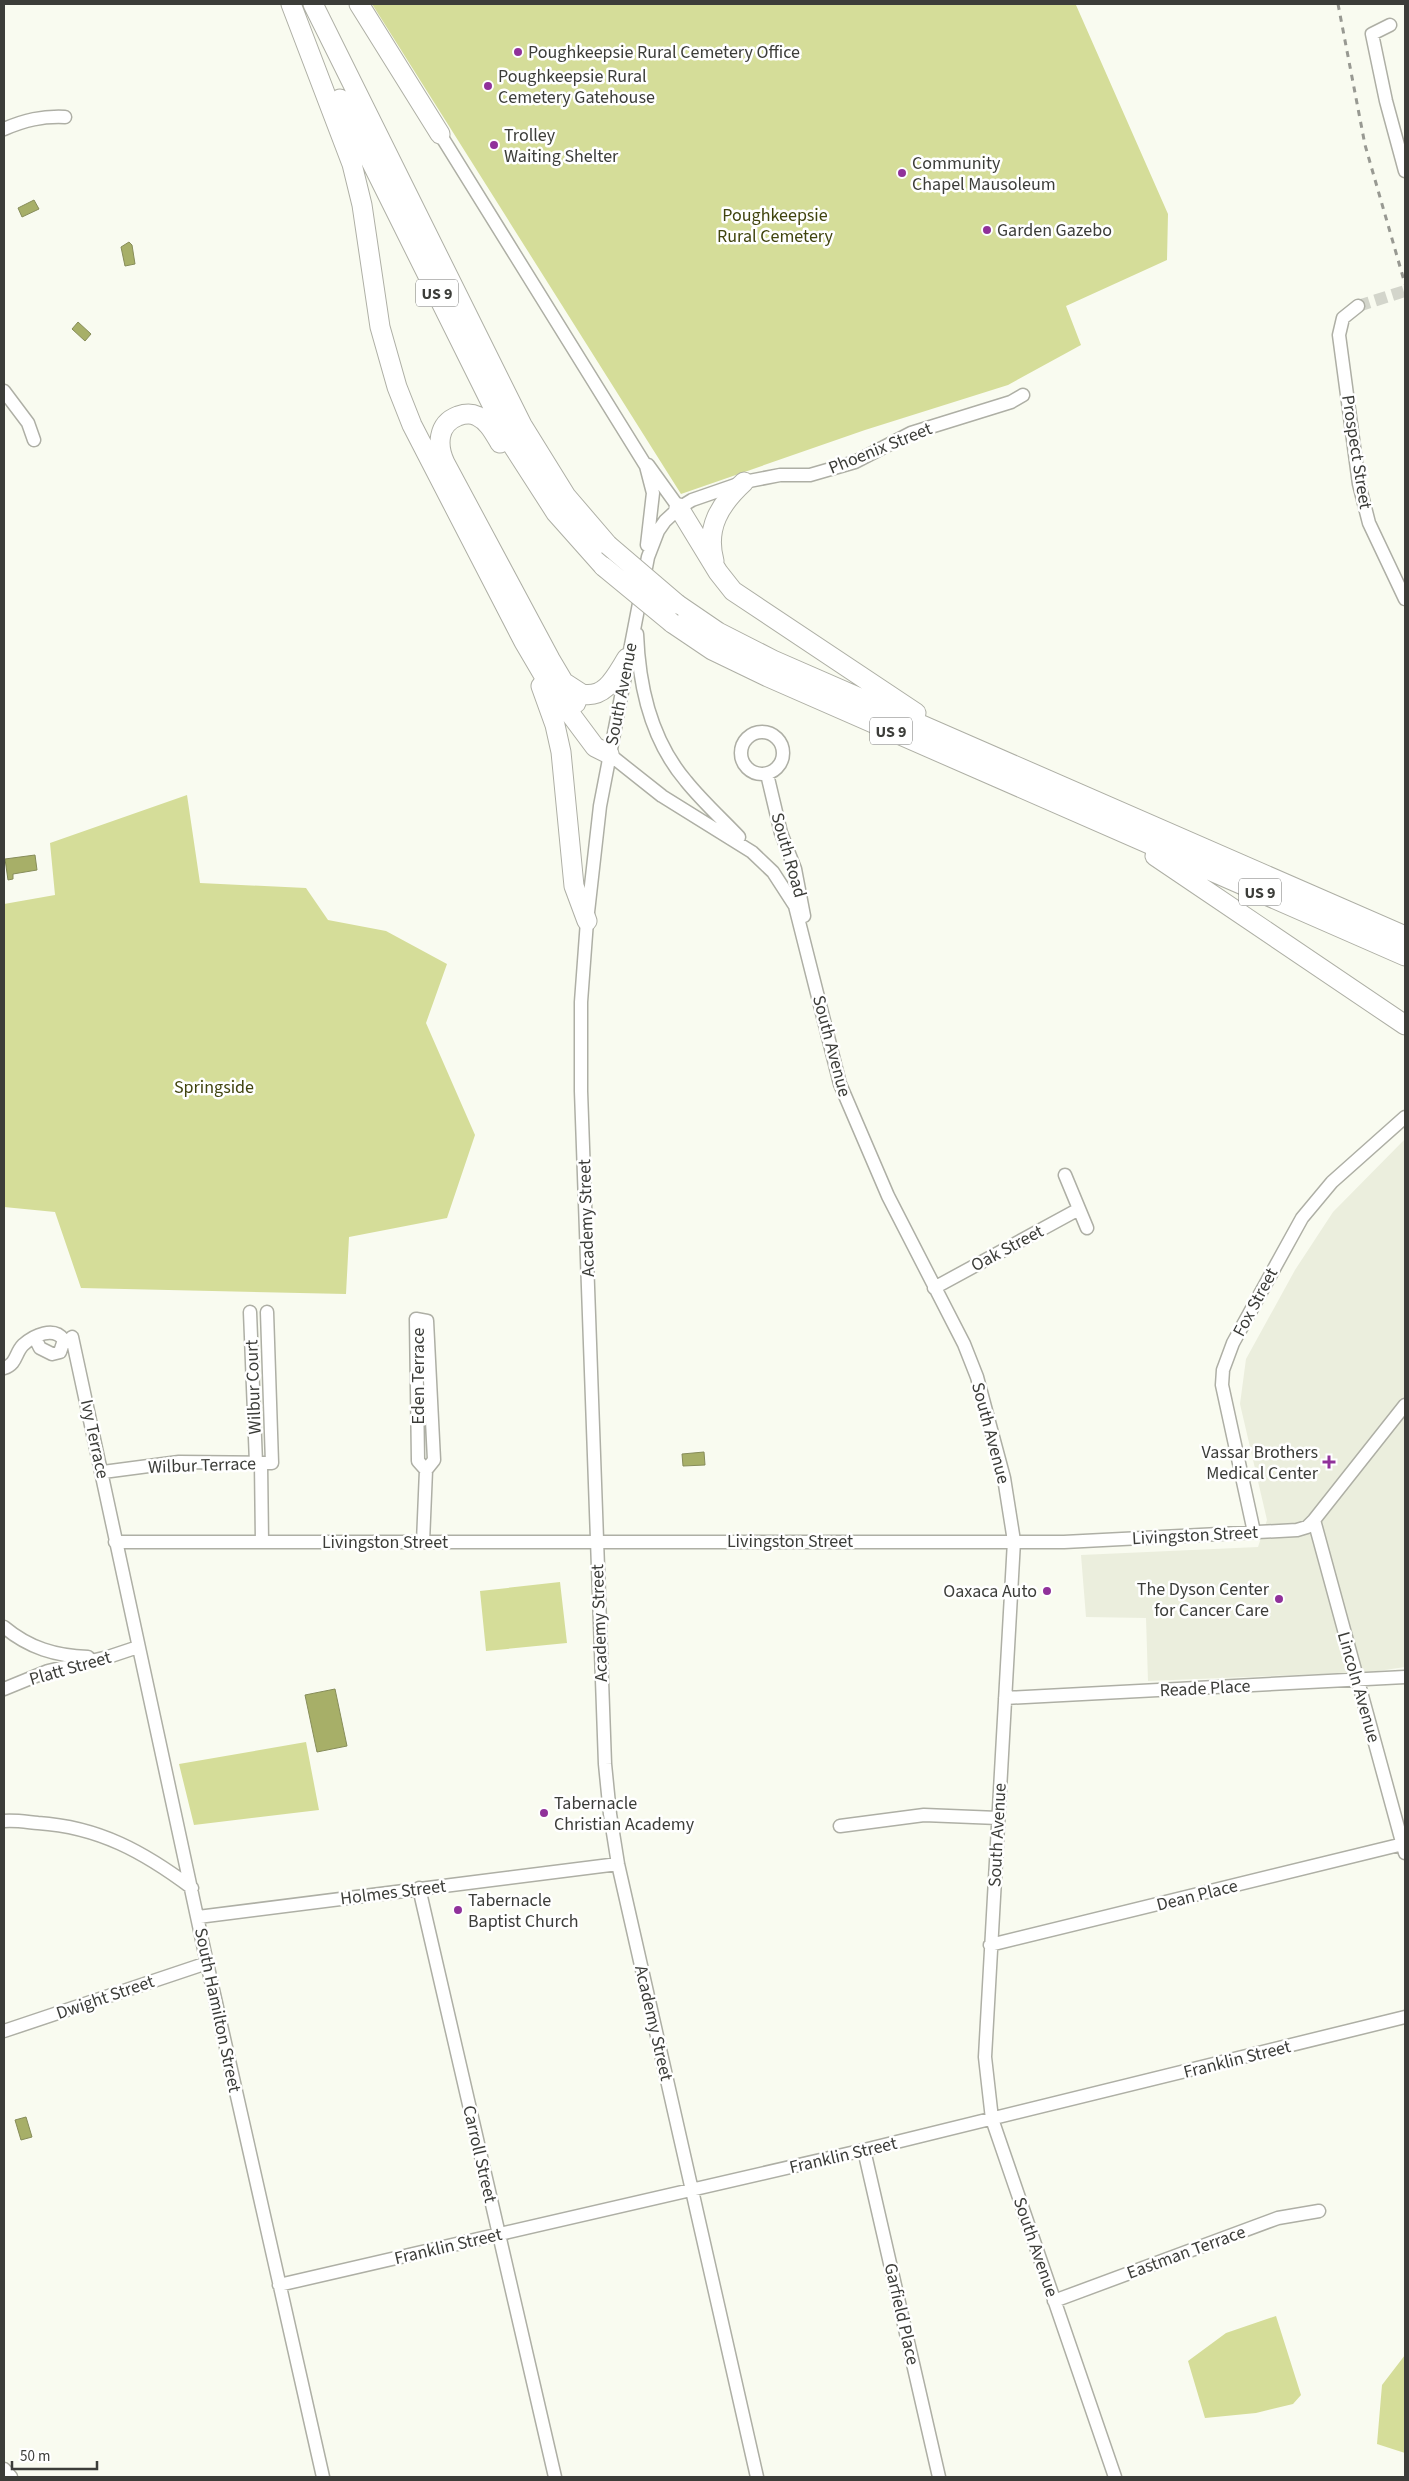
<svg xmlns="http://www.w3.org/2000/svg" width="1409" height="2481" viewBox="0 0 1409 2481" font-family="'Source Sans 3',sans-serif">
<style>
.built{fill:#ebeedd}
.green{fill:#d5dd99}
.water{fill:#a7af68;stroke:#878d5a}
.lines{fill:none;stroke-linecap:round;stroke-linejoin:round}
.minor-tunnel{stroke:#d3d5cb;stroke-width:12;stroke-dasharray:12 6;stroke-linecap:butt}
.minor-casing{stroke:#aeafa5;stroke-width:15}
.highway-casing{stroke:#aeafa5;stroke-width:21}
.minor{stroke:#fff;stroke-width:12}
.highway{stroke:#fff;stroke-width:19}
.rail{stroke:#989992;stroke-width:3;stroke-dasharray:6 6;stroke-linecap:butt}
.highway-bridge-casing{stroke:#aeafa5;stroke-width:21;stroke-linecap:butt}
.highway-bridge{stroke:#fff;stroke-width:19}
.poi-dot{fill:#90319a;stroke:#fff;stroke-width:2}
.labels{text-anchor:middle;stroke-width:5;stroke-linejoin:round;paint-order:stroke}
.shield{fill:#fff;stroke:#767774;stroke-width:1}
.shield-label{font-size:16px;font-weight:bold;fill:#3c3d39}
.poi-label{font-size:18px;fill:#3c3d39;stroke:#fff;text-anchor:start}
.park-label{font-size:18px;fill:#40440e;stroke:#fff}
.street-label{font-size:18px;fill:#3c3d39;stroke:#fff}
</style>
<rect width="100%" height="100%" fill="#f9fbf0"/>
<path class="built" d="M1405 1139V1667L1371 1672 1148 1681 1146 1618 1086 1617 1081 1555 1258 1547 1267 1520 1240 1404 1246 1359 1295 1270 1333 1212Z"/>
<path class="green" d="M372 4H1077L1076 5 1168 214 1167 260 1066 306 1081 345 1008 385 865 430 681 494Z
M187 795 200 883 306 888 328 920 386 931 447 964 426 1023 475 1135 447 1218 349 1237 346 1294 81 1288 55 1212 4 1207V904L55 895 50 843Z
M560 1582 567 1643 486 1651 480 1591Z
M306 1742 319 1810 194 1825 179 1764Z
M1276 2316 1301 2395 1293 2404 1256 2413 1205 2418 1188 2361 1226 2333Z
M1405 2355V2453L1377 2444 1382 2385Z"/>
<path class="water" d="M34 200 39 209 22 217 18 208Z
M129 242 132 245 135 264 125 266 121 247Z
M78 322 91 334 85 341 72 329Z
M35 855 37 870 13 874V879L8 880 5 859Z
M704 1452 705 1465 683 1466 682 1454Z
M335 1689 347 1746 317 1752 305 1695Z
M26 2117 32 2137 21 2140 15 2120Z"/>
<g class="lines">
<path class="minor-tunnel" d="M1358 306 1405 291"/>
<defs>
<path id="minor" d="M1390 25 1372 34 1386 101 1405 171
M4 129C25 120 42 116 65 117
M440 134 646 466 653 493 647 545
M1358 306 1343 318 1339 335 1359 484 1369 523 1405 599
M4 391 28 423 34 440
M648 465 679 508
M637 634C639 688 651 740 686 781 702 801 722 819 739 837
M741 753a21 21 0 1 1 42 0a21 21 0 1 1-42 0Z
M609 754 662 796 752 852 773 872 795 906 840 1084 888 1196 964 1344 977 1377 1004 1478 1014 1541 985 2057 992 2119 1115 2477
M767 774 781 833 795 869 804 916
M1065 1175 1087 1228
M934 1288 1079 1209
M250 1312 256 1463
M72 1337 207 1963 323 2477
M4 1368C17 1364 15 1353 23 1345 34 1335 54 1326 64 1340L60 1352 52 1354 40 1348 35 1338
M261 1463 262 1542
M103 1472 179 1462 272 1463 267 1312
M1314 1520 1405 1853
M1254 1532 1222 1385 1223 1370 1233 1343 1302 1218 1332 1182 1405 1117
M115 1542H1064L1297 1530 1307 1527 1314 1520 1405 1405
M423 1542 426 1470 434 1460 427 1321 416 1319 418 1461 426 1470
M4 1627C29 1648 56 1656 88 1657
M4 1689 48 1671 108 1657 138 1647
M1005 1698 1405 1677
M4 1821C15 1820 27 1822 38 1823 99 1827 144 1852 192 1888
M840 1826 924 1815 998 1818
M419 1888 555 2477
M198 1917 618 1864
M990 1945 1403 1844
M4 2031 207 1963
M864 2150 939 2477
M279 2285 864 2150 1405 2017
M1054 2301 1278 2218 1319 2211
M4 2469 11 2477
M757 2477 618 1864 610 1814 605 1764 581 1091V1002L587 921 600 806 648 557 658 531 665 521 679 508 692 500 744 482 780 475H810L855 462 911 433 1011 402 1023 395"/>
<path id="highway" d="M291 4 352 164 362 205 380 327 397 387 412 425 524 642 551 688 595 747 609 754
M313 4 522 425 566 496 608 545
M359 4 440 134
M340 99 511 443 556 513 604 567
M500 443C494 433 488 421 477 416 471 413 464 414 458 416 437 424 437 446 445 463L550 659 576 703
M679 508 718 572 733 591 916 713
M714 561C705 528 720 504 744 482
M677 604 718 632 773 660 1405 936
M672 623 712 650 768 677 1405 956
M565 683 582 694C606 699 616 675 627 658
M541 686 555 725 561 752 574 886 587 921
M1155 856 1405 1025"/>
</defs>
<use href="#minor" class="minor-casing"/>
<use href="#highway" class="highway-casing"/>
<use href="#minor" class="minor"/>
<use href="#highway" class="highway"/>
<path class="rail" d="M1338 4 1365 145 1405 284"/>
<defs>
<path id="highway-bridge" d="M608 545 677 604
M604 567 672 623"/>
</defs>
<use href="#highway-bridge" class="highway-bridge-casing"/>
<use href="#highway-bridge" class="highway-bridge"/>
</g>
<g class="poi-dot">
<circle cx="518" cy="52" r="5"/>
<circle cx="488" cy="86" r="5"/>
<circle cx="494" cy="145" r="5"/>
<circle cx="902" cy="173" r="5"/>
<circle cx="987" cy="230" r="5"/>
<path d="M1326.5 1454.5h5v5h5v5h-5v5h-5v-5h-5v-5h5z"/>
<circle cx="1047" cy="1591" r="5"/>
<circle cx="1279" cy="1599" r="5"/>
<circle cx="544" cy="1813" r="5"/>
<circle cx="458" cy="1910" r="5"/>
</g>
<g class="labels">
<g class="shield">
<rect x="416" y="279.5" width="42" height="27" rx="4"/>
<rect x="870" y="717.5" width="42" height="27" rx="4"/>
<rect x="1239" y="878.5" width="42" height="27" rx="4"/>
</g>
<g class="shield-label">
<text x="437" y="299">US 9</text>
<text x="891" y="737">US 9</text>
<text x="1260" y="898">US 9</text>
</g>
<g class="poi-label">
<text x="528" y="58">Poughkeepsie Rural Cemetery Office</text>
<text x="498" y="82">Poughkeepsie Rural<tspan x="498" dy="21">Cemetery Gatehouse</tspan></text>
<text x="504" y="141">Trolley<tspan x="504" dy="21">Waiting Shelter</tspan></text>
<text x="912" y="169">Community<tspan x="912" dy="21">Chapel Mausoleum</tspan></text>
<text x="997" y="236">Garden Gazebo</text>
<text x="1318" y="1458" text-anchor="end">Vassar Brothers<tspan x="1318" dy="21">Medical Center</tspan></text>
<text x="1269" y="1595" text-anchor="end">The Dyson Center<tspan x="1269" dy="21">for Cancer Care</tspan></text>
<text x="1037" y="1597" text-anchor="end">Oaxaca Auto</text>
<text x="554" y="1809">Tabernacle<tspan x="554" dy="21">Christian Academy</tspan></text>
<text x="468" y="1906">Tabernacle<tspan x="468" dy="21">Baptist Church</tspan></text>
</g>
<g class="park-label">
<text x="775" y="221">Poughkeepsie<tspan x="775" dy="21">Rural Cemetery</tspan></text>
<text x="214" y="1093">Springside</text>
</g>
<g class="street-label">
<text transform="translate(880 448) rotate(-22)" y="6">Phoenix Street</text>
<text transform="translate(1357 452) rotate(81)" y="6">Prospect Street</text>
<text transform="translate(621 694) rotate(-79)" y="6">South Avenue</text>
<text transform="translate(789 855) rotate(74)" y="6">South Road</text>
<text transform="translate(832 1046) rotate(75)" y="6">South Avenue</text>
<text transform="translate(586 1218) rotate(-92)" y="6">Academy Street</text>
<text transform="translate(1007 1248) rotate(-28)" y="6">Oak Street</text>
<text transform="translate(1255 1302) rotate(-62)" y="6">Fox Street</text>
<text transform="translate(418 1376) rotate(-90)" y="6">Eden Terrace</text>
<text transform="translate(253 1387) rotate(-92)" y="6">Wilbur Court</text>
<text transform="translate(991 1433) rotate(75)" y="6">South Avenue</text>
<text transform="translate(95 1439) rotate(78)" y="6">Ivy Terrace</text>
<text transform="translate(202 1465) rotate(-2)" y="6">Wilbur Terrace</text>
<text transform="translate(1195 1535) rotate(-3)" y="6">Livingston Street</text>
<text x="790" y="1547">Livingston Street</text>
<text x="385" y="1548">Livingston Street</text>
<text transform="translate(599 1623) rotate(-92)" y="6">Academy Street</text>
<text transform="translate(70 1668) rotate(-16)" y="6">Platt Street</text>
<text transform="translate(1359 1687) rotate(74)" y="6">Lincoln Avenue</text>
<text transform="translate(1205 1688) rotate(-3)" y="6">Reade Place</text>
<text transform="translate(997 1835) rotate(-87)" y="6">South Avenue</text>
<text transform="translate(393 1892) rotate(-7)" y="6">Holmes Street</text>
<text transform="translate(1197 1895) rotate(-14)" y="6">Dean Place</text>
<text transform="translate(105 1997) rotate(-19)" y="6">Dwight Street</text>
<text transform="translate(218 2010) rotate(78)" y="6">South Hamilton Street</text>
<text transform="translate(654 2023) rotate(77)" y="6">Academy Street</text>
<text transform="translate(1237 2059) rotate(-14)" y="6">Franklin Street</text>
<text transform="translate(480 2154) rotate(77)" y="6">Carroll Street</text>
<text transform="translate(843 2155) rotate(-13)" y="6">Franklin Street</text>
<text transform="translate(448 2246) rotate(-13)" y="6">Franklin Street</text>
<text transform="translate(1036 2247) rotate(71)" y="6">South Avenue</text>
<text transform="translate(1186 2252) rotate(-20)" y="6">Eastman Terrace</text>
<text transform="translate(902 2314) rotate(77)" y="6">Garfield Place</text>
</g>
</g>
<rect width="1409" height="2481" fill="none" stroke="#3c3d39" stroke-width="10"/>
<path d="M12 2461v8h85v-8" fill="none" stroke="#3c3d39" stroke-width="2.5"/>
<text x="20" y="2461" font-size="15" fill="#3c3d39" stroke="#ffffff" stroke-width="4" paint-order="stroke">50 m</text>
</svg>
